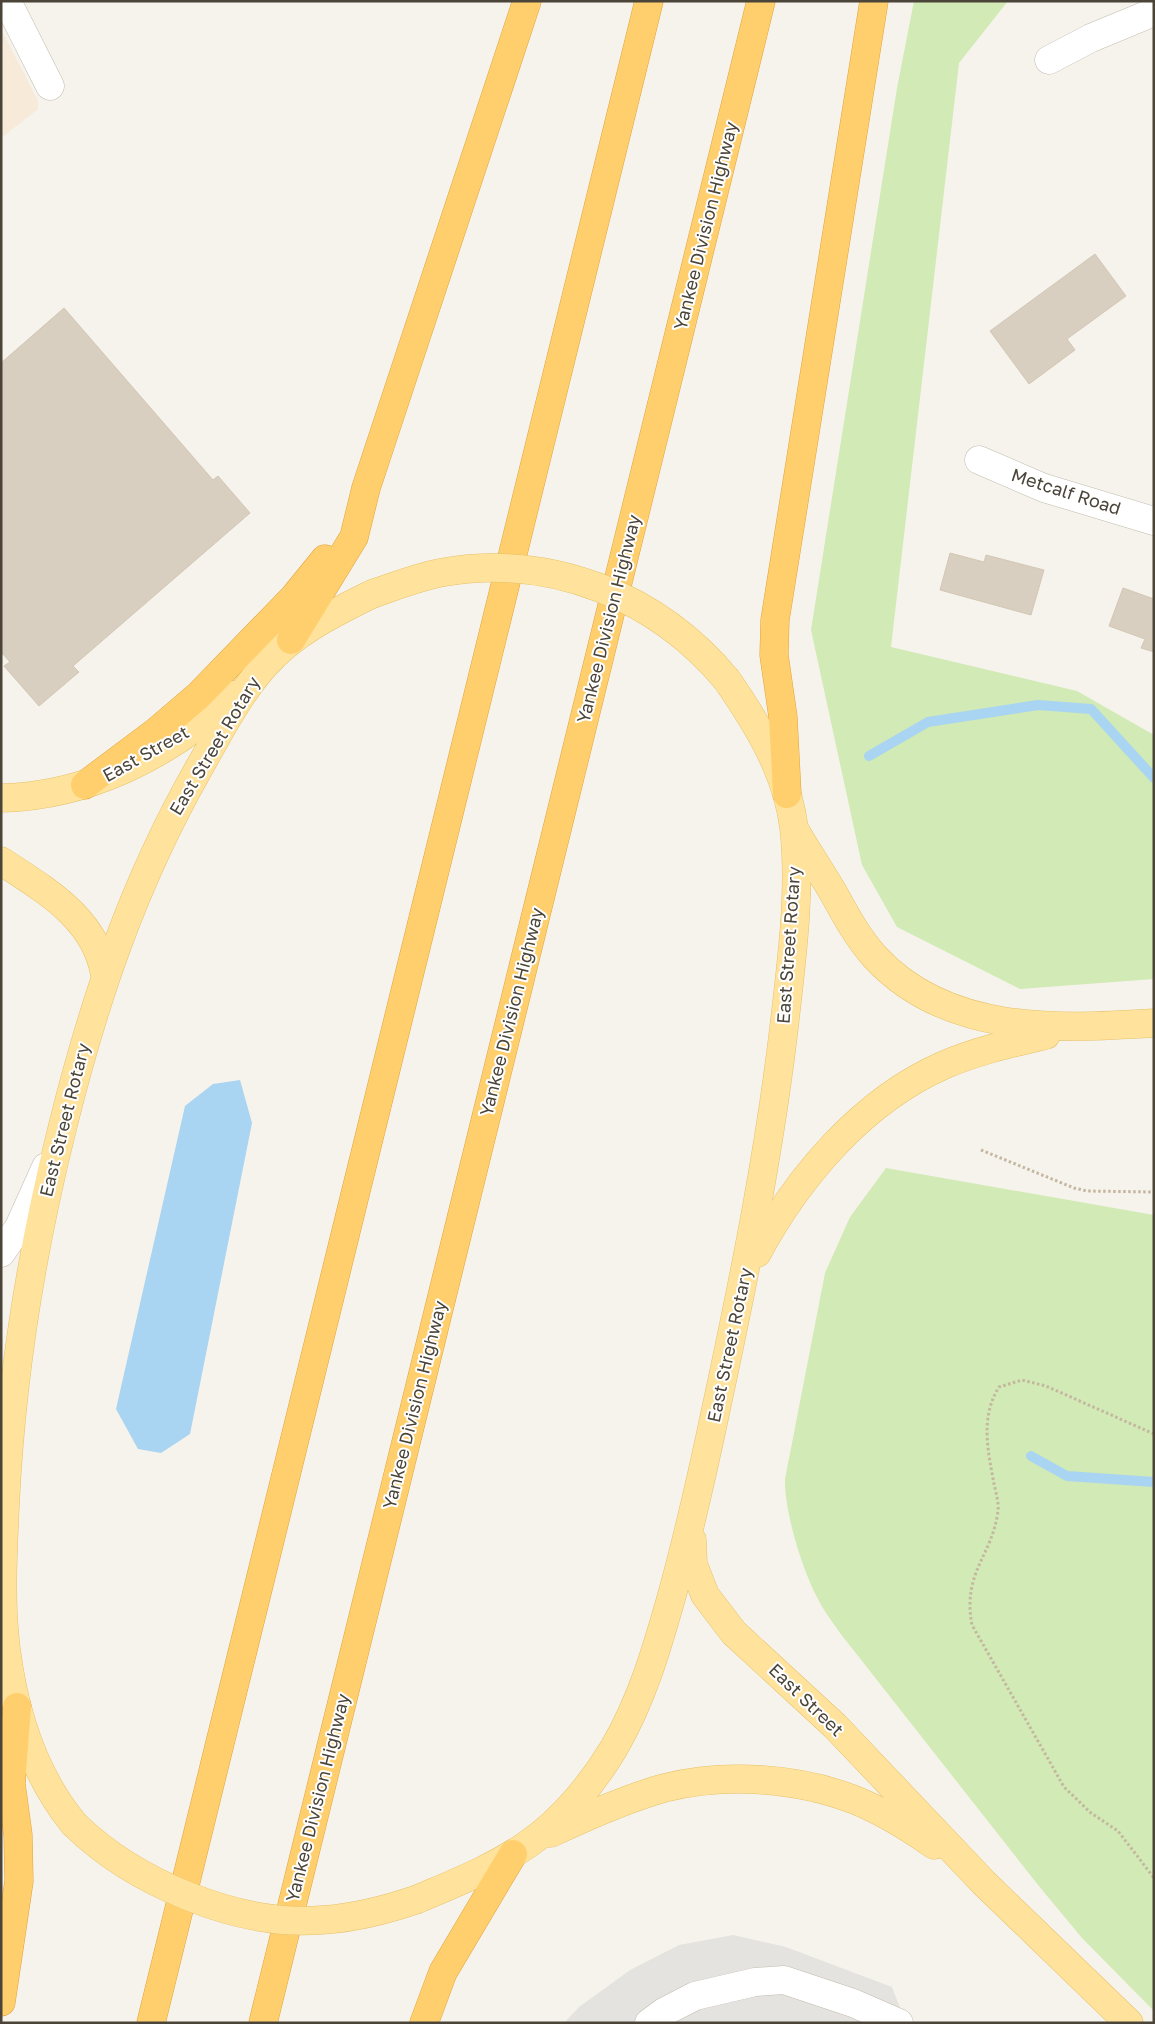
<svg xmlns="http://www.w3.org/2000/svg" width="1155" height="2024" viewBox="0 0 1155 2024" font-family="'Golos Text',sans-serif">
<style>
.commercial{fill:#f7ead8}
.green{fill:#d2eab5}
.parking{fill:#e5e3e0}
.water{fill:#a9d4f2}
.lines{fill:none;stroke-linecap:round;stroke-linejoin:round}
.stream{stroke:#a9d4f2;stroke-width:10}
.building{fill:#d8cfc1;stroke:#d3c7b4}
.minor-casing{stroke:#c2bbae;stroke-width:29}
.major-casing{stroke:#e6c16a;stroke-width:29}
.highway-casing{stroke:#e0a43c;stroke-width:29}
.path{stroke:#c4b79f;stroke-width:3;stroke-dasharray:2.5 2.5;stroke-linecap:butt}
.minor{stroke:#fff;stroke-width:28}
.major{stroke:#ffe39c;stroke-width:28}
.highway{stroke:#ffcf6e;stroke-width:28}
.major-bridge-casing{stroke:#e6c16a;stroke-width:29;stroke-linecap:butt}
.major-bridge{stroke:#ffe39c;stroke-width:28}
.labels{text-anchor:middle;stroke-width:4;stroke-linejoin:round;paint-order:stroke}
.street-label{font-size:18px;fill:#4b4439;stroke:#fff}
</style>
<rect width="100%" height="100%" fill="#f6f3ec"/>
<path class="commercial" d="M3 33 38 101V109L1 138V34Z"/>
<path class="green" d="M914 1H1008L959 63 891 647 1077 691 1154 735V979L1020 989 897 927 862 865 811 630 897 88Z
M886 1168 1154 1215V2011L1082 1938 1038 1885 840 1633C832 1621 823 1610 817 1597 802 1569 784 1510 785 1479L825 1273 850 1217Z"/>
<path class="parking" d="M733 1935 786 1947 892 1987 906 2023H564L579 2007 630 1970 679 1945Z"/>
<path class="water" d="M240 1080 252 1123 190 1434 161 1453 138 1449 116 1409 185 1106 213 1084Z"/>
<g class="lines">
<path class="stream" d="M869 756 928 722 1038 705 1091 709 1154 778
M1031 1456 1067 1476 1154 1482"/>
</g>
<path class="building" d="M1095 254 1126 296 1067 339 1075 350 1029 384 990 331Z
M64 308 213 480 218 476 250 513 73 666 79 672 39 706 4 666 10 662 1 652V363Z
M950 553 984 562 986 555 1044 570 1031 615 940 590Z
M1123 588 1154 599V652L1141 648 1145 639 1109 626Z"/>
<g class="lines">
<defs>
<path id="minor" d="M7 1 50 86
M1049 60 1091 38 1154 12
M979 460 1044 488 1154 521
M1 1253 19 1227 46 1167
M649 2023 664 2012 695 1996 755 1982 784 1980 853 2003 899 2023"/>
<path id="major" d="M1 798C88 796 171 755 233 695
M796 832C808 853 822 873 834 894 846 916 858 938 875 957 947 1035 1058 1029 1154 1023
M1 861C45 890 97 919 105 976
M757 1253C798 1177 862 1101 944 1065 976 1051 1012 1043 1046 1035
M692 1540 693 1564 705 1595 734 1633 835 1726 984 1883 1129 2023
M74 1824C33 1774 14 1712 6 1649 0 1602 3 1553 5 1506 11 1378 31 1253 62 1129 94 1000 133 884 199 768 219 733 238 695 265 665 294 632 334 613 372 594
M551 1833C587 1816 625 1799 664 1788 725 1773 796 1777 855 1800 882 1811 910 1828 934 1845
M418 1899C455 1883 494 1868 528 1844 562 1821 593 1783 614 1748 642 1700 657 1648 672 1595 689 1533 703 1471 716 1409 744 1279 770 1150 785 1019 792 956 801 891 794 828 787 772 758 725 727 680"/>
<path id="highway" d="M291 640 354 537 366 488 527 1
M85 785 157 731 199 695 294 597 325 559
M787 794 783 717 774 655 775 620 874 1
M1 2002 19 1881 18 1835 11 1784 17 1707
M151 2023 649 1
M263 2023 761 1
M424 2023 443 1972 513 1854"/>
</defs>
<use href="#minor" class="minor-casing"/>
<use href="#major" class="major-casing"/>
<use href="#highway" class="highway-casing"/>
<path class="path" d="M981 1150 1074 1188 1087 1191 1154 1192
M1154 1434 1046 1386 1022 1380 999 1387C980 1417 988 1451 994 1484 996 1493 999 1503 998 1511 992 1557 962 1572 972 1625L1064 1787 1091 1813 1118 1831 1154 1878"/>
<use href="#minor" class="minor"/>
<use href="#major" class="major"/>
<use href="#highway" class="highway"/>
<defs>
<path id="major-bridge" d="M372 594C396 586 420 576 445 572 553 554 658 597 727 680
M74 1824C133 1882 238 1927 322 1920 355 1918 386 1910 418 1899"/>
</defs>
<use href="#major-bridge" class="major-bridge-casing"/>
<use href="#major-bridge" class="major-bridge"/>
</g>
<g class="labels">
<g class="street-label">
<text transform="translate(706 226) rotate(-76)" y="6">Yankee Division Highway</text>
<text transform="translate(1066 492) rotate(18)" y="6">Metcalf Road</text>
<text transform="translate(609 619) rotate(-76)" y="6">Yankee Division Highway</text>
<text transform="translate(215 746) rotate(-59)" y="6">East Street Rotary</text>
<text transform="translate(146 754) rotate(-29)" y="6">East Street</text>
<text transform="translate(789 945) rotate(-86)" y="6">East Street Rotary</text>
<text transform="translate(512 1012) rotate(-76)" y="6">Yankee Division Highway</text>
<text transform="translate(65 1120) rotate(-76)" y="6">East Street Rotary</text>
<text transform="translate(730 1345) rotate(-78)" y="6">East Street Rotary</text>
<text transform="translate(415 1405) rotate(-76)" y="6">Yankee Division Highway</text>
<text transform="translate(806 1700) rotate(44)" y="6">East Street</text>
<text transform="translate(318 1798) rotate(-76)" y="6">Yankee Division Highway</text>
</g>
</g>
<rect width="1155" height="2024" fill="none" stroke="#4b4439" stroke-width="5"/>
</svg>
